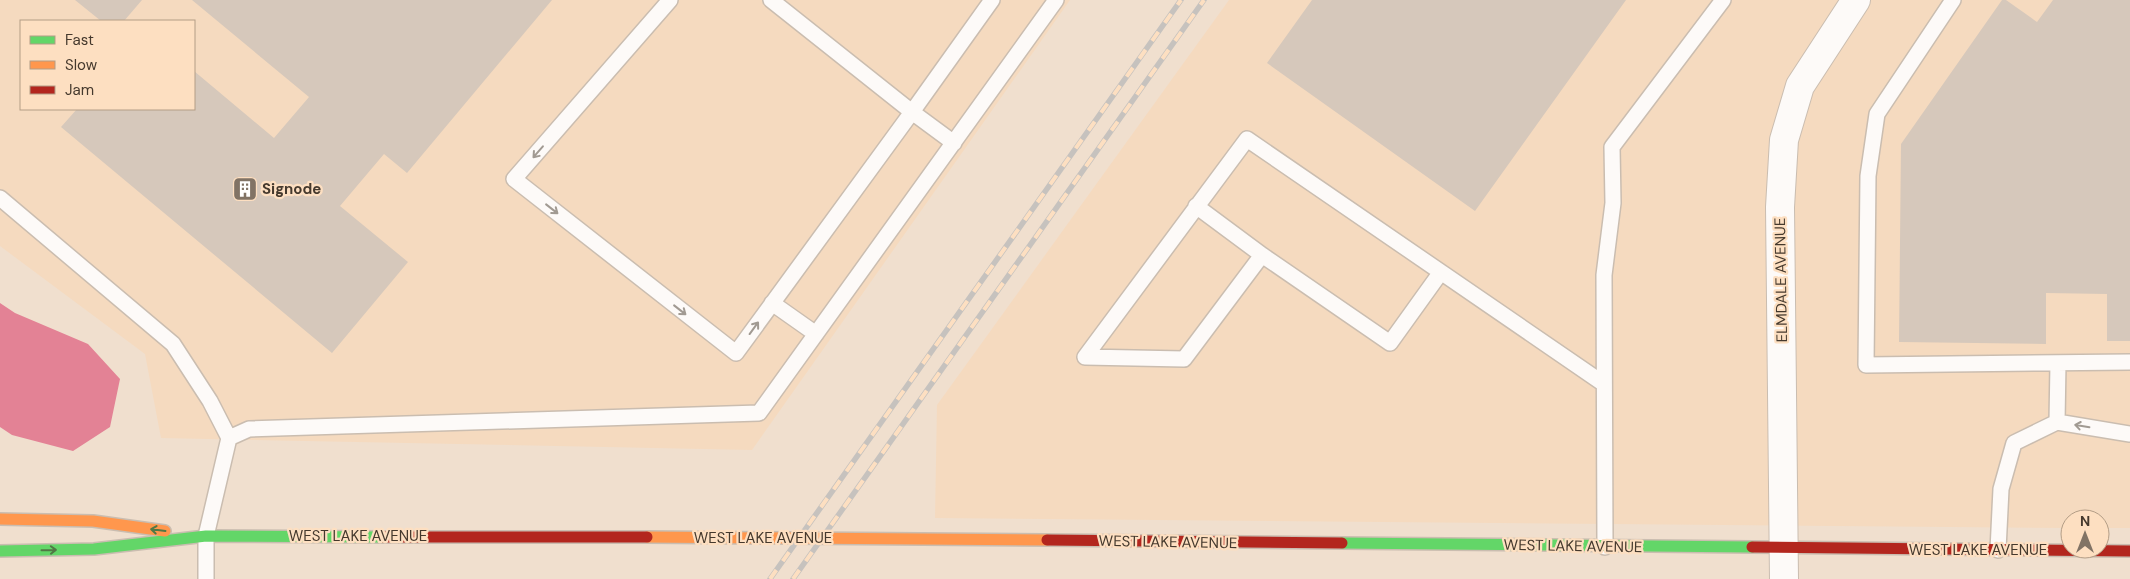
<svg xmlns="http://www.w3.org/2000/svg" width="2130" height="579" viewBox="0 0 2130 579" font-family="'DM Sans',sans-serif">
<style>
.built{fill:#f5dabf;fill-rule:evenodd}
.water{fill:#e38295}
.building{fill:#d6c8bb}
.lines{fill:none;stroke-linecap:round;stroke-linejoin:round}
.lane-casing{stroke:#cabdb0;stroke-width:18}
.street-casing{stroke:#cabdb0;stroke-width:30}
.fast-casing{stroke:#cabdb0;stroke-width:14}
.slow-casing{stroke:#cabdb0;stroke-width:14}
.jam-casing{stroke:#cabdb0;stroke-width:14}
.lane{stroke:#fdfaf8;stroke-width:15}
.street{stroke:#fdfaf8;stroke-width:28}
.fast{stroke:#63d668;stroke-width:11}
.slow{stroke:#ff974d;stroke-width:11}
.jam{stroke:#b3261e;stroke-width:11}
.rail-casing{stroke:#c6c2be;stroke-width:5.5}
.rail{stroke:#fddfc1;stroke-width:4;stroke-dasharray:11;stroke-linecap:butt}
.oneway{stroke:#a19a92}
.oneway2{stroke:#517845}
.labels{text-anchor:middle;stroke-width:4.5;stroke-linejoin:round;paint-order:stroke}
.poi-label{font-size:15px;font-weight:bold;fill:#45392d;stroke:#fddfc1;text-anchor:start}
.street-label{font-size:15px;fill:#45392d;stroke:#fddfc1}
</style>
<rect width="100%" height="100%" fill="#f0dfce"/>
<path class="built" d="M0 0H1070L752 450 161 438 145 354 0 246ZM21 21H194V109H21Z
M1229 0H2130V528H2100V519H2070V528L935 518 937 405Z"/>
<path class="water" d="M0 303 15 313 88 344 120 379 110 427 73 451 12 435 0 427Z"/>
<path class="building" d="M75 0H142L124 21H101Z
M192 0H552L407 173 384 154 340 206 408 262 332 353 61 127 77 109H194V71L274 138 309 97Z
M1312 0H1626L1475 211 1267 63Z
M2002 0H2006L2037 22 2053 0H2130V341H2107V294L2046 293V344L1899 342 1901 144Z"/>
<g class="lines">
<defs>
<path id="lane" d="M670 0 514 179 736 353 912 112 954 143
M771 0 912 112 992 0
M1953 0 1877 114 1868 176 1866 365 2130 362
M0 198 173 344 210 401 229 438
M1196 206 1262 255
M772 303 816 334
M1085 357 1247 139 1604 384
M1085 357 1184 359 1262 255 1390 343 1441 272
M2057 422 2058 363
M1605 547 1604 275 1613 203 1612 147 1723 0
M1998 550 2001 489 2014 443 2057 422 2130 434
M206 579V536L229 438 249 429 759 413 1056 0"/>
<path id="street" d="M1784 579 1780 207 1784 140 1800 86 1856 0"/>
<path id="fast" d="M1342 543 1752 547
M0 551 94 549 206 536 382 537"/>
<path id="slow" d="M0 519 93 521 165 531
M647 537 1047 540"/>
<path id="jam" d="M382 537H647
M1047 540 1342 543
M1752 547 2130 551"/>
</defs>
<use href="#lane" class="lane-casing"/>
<use href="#street" class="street-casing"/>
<use href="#fast" class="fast-casing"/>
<use href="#slow" class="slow-casing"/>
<use href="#jam" class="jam-casing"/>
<use href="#lane" class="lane"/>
<use href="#street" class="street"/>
<use href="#fast" class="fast"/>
<use href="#slow" class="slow"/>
<use href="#jam" class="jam"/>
<defs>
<path id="rail" d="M770 579 1181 0
M793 579 1204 0"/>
</defs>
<use href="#rail" class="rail-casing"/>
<use href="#rail" class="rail"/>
</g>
<defs><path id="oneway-shaft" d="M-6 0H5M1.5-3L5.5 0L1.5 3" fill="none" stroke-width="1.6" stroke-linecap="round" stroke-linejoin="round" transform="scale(1.25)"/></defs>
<g class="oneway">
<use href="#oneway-shaft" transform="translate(538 152) rotate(131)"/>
<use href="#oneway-shaft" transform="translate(552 209) rotate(38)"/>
<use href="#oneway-shaft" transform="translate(680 310) rotate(38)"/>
<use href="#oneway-shaft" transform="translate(754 328) rotate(-54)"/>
<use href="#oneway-shaft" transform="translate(2082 426) rotate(-171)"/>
</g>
<g class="oneway2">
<use href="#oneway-shaft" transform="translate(158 530) rotate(-173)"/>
<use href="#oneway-shaft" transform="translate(49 550) rotate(-1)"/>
</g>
<defs>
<symbol id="building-square" viewBox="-11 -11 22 22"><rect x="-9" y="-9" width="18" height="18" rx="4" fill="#817365" stroke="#fddfc1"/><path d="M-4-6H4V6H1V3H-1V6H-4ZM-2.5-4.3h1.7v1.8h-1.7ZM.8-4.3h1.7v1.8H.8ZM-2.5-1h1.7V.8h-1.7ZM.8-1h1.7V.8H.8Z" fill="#fff"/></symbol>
</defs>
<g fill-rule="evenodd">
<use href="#building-square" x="231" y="175" width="28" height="28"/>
</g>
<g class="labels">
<g class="poi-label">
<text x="262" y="194">Signode</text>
</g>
<g class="street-label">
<text transform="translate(1781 280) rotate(-91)" y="5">ELMDALE AVENUE</text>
<text x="358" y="541">WEST LAKE AVENUE</text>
<text x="763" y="543">WEST LAKE AVENUE</text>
<text transform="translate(1168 542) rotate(1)" y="5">WEST LAKE AVENUE</text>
<text transform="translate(1573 546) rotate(1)" y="5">WEST LAKE AVENUE</text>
<text x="1978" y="555">WEST LAKE AVENUE</text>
</g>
</g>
<rect x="20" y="20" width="175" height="90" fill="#fddfc1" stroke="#b39d86"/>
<rect x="30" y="36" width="25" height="8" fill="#63d668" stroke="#b39d86"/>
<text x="65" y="45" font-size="15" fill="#45392d">Fast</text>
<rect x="30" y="61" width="25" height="8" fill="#ff974d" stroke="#b39d86"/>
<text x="65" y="70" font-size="15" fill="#45392d">Slow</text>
<rect x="30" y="86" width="25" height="8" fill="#b3261e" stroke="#b39d86"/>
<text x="65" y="95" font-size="15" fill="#45392d">Jam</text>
<g transform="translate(2085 534)"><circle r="24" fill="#fddfc1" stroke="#b39d86"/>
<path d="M0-4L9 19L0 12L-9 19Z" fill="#817365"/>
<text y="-8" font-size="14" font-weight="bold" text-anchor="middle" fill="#45392d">N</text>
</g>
</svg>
